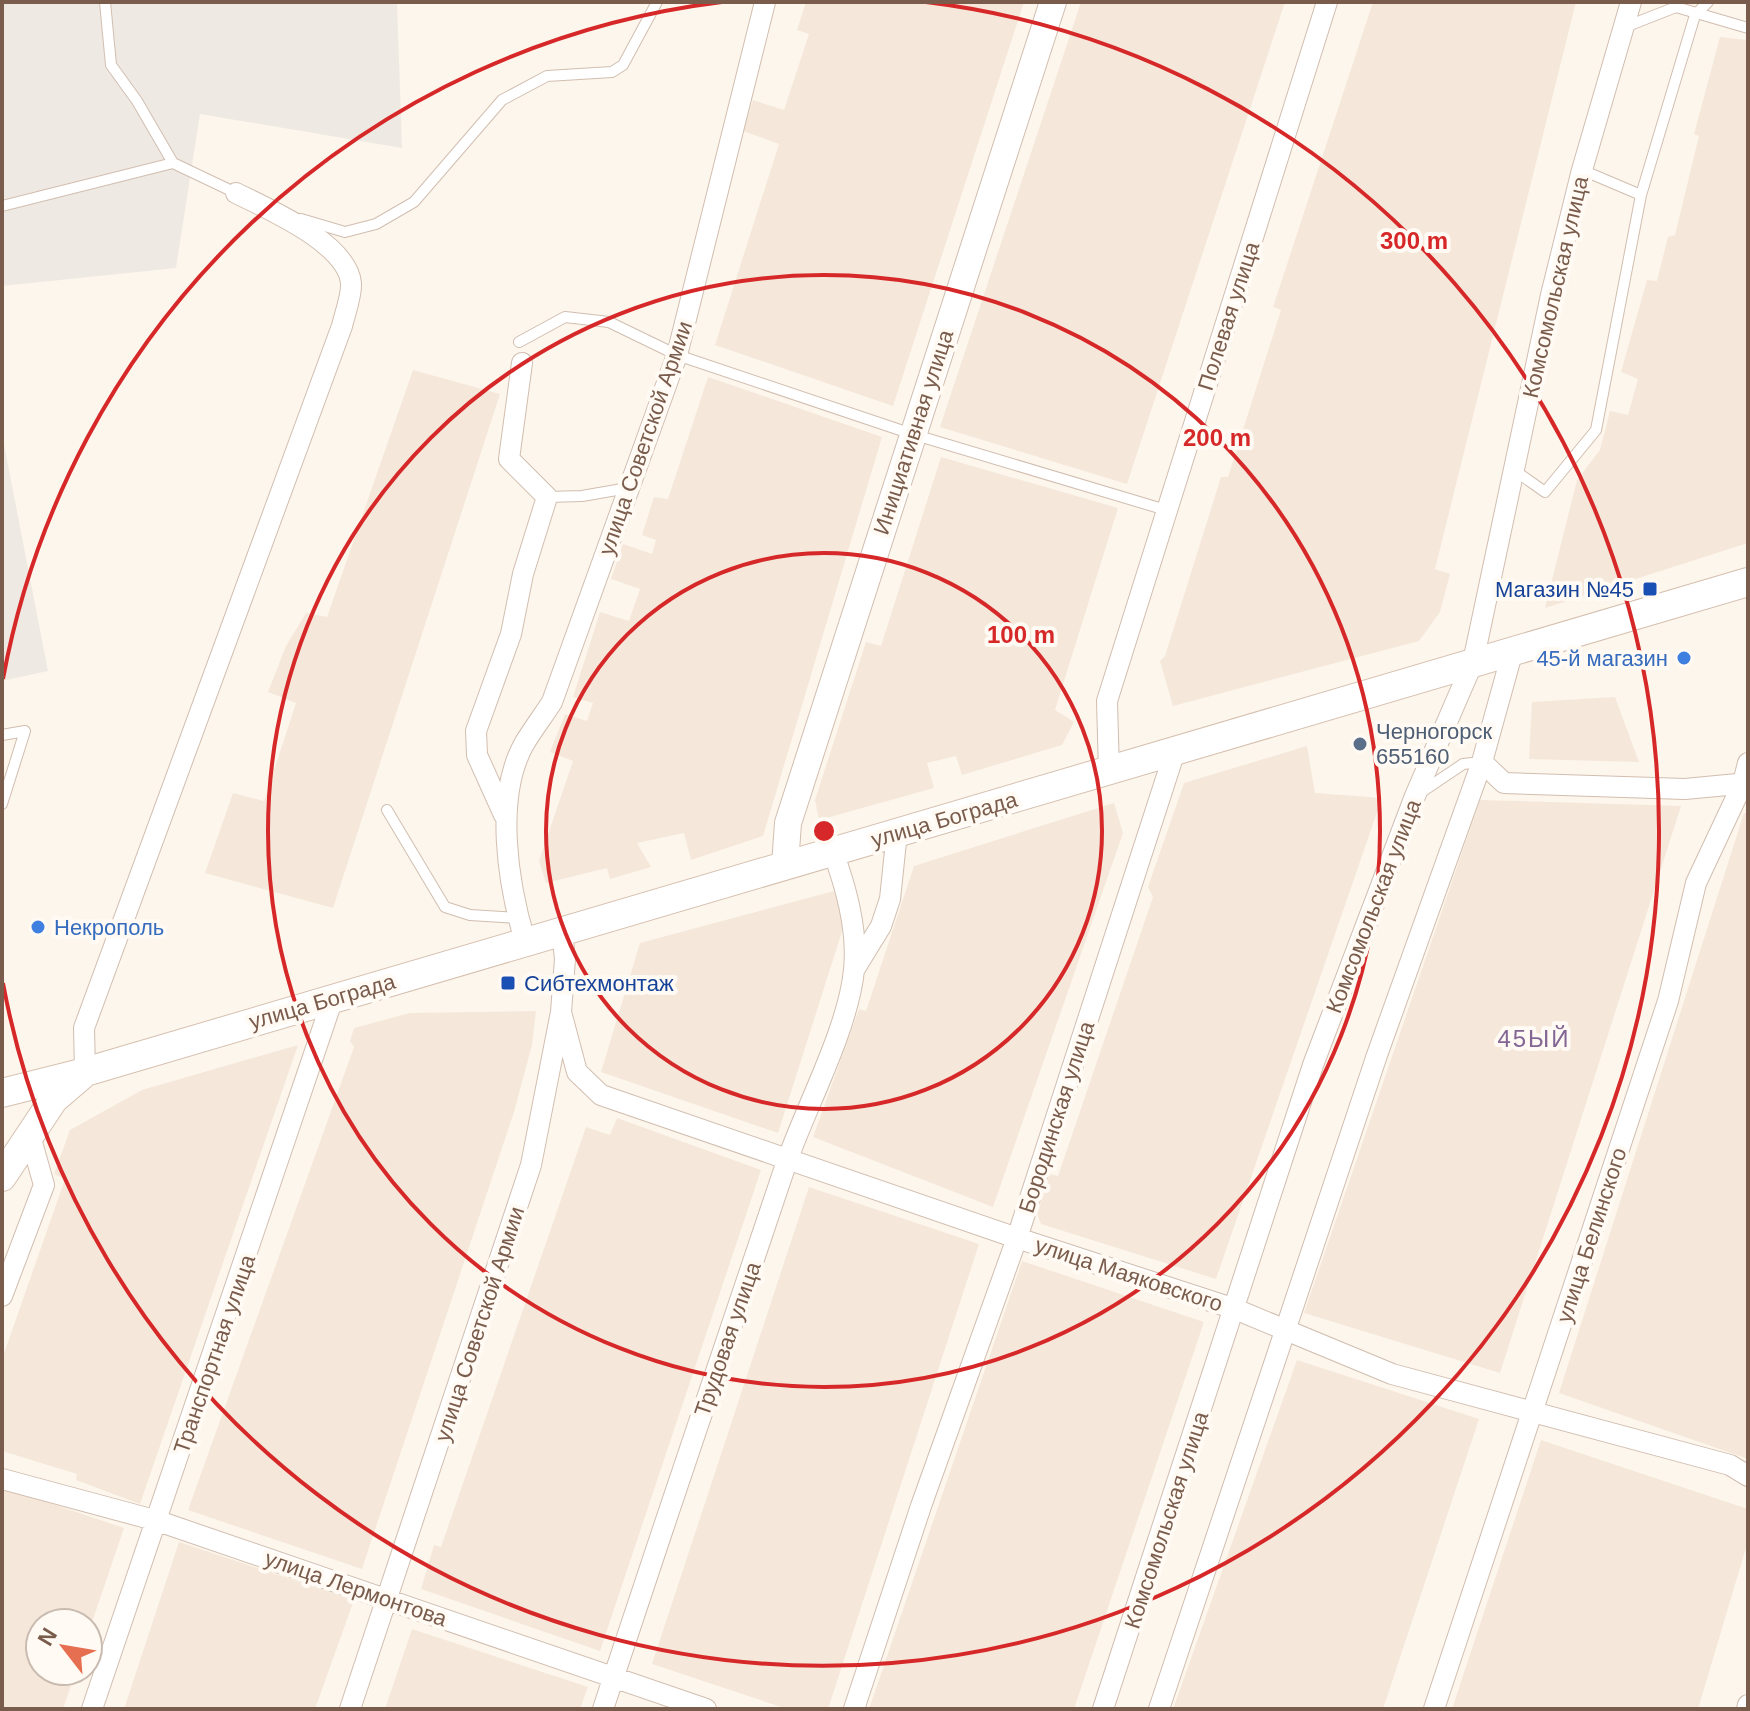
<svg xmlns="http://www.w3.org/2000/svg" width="1750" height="1711" viewBox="0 0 1750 1711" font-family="Arial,sans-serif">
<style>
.residential{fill:#f5e8da}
.industrial{fill:#efe9e4}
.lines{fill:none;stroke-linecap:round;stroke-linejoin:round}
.service-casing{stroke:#d1beb0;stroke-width:12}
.minor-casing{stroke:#d1beb0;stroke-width:22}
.tertiary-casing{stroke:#d1beb0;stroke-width:28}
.secondary-casing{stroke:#d6c0b0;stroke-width:30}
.service{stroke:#fff;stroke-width:10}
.minor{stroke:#fff;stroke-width:20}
.tertiary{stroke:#fff;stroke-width:26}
.secondary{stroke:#fff;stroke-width:28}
.ring{fill:none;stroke:#d62828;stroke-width:4}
.transit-dot{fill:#1a4fb4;stroke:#fffaf3;stroke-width:3}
.shop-dot{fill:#3f7fe0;stroke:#fffaf3;stroke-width:3}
.service-dot{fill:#5c6f8a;stroke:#fffaf3;stroke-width:3}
.labels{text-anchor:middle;stroke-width:8;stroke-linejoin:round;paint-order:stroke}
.street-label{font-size:22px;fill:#7a5c4d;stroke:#fffaf3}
.transit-label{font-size:22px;fill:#164399;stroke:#fffaf3;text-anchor:end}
.shop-label{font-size:22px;fill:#366cbe;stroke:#fffaf3;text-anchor:end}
.service-label{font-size:22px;fill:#4e5e75;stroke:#fffaf3;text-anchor:start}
.neighbourhood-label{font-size:24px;letter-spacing:2px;fill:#846695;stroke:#fffaf3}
.centre{fill:#d62828;stroke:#fffaf3;stroke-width:4}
.ring-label{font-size:24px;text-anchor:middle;font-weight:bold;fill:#d62828;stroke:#fffaf3;stroke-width:8;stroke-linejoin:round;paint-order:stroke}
</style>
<rect width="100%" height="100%" fill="#fdf6ec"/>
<path class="residential" d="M806 2H1024L893 406 715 345 779 144 743 131 753 100 784 110 809 34 797 30Z
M1081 2H1285L1127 484 940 427Z
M1373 2H1576L1435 569 1450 574 1440 612 1419 641 1173 706 1160 661 1165 656 1221 477H1228L1281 310 1273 307Z
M1720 37 1748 40V543L1545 608 1577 480 1600 450 1610 411 1628 415 1638 379 1621 372 1647 280 1657 281 1668 237 1675 235 1699 136 1694 134Z
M413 370 500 394 333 908 205 873 233 793 264 801 296 703 268 692 286 646 306 613 327 617Z
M708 377 882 437 763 836 691 860 684 833 637 843 651 867 610 879 607 868 546 883 539 861 573 761 550 752 565 714 587 721 593 703 573 697 600 612 629 621 640 589 611 579 623 544 652 554 656 540 642 535 654 497 668 499Z
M941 457 1118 508 1055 710 1074 722 1062 745 962 775 956 756 927 763 934 788 819 820 815 800 866 642 881 646Z
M1615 697 1639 762 1529 759 1532 702Z
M1307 746 1315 793 1382 798 1216 1279 1041 1224 1037 1214 1050 1174 1058 1176 1153 897 1148 887 1184 783Z
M1480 800 1681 806 1500 1373 1304 1313Z
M1114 803 1123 833 993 1207 813 1137 859 1009 866 1011 914 866Z
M1744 813H1748V1459L1559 1393Z
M834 891 845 922 778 1133 601 1072 640 943Z
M536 1011 532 1045 514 1112 362 1569 188 1510 354 1047 350 1041 354 1028 410 1013Z
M298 1045 140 1504 76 1480 77 1474 2 1451V1359L65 1179 54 1174 70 1130 142 1090Z
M617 1118 761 1170 600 1651 421 1589 434 1545 441 1547 586 1127 610 1135Z
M809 1187 979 1244 828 1709H787L652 1664Z
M1022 1261 1204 1322 1074 1709H869Z
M1297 1360 1479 1419 1383 1709H1173Z
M1541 1440 1748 1509V1541L1698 1709H1452Z
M2 1487 124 1528 88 1634V1623H40V1671H76L63 1709H2Z
M179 1542 354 1600 315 1709H124Z
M412 1629 588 1687 580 1709H385Z"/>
<path class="industrial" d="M2 2H397L402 148 200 114 176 268 2 286Z
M2 434 48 671 2 681Z"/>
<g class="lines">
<defs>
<path id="service" d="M105 2 111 65 137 101 173 163
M1625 27 1676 7 1748 28
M1582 170 1641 195
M2 206 173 163 236 193
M301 219 345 232 376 224 414 202 502 100 547 76 612 72 623 65 657 2
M519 342 565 317 609 322 677 355 912 434 1166 510
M1514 470 1545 492 1596 430 1641 195 1695 15 1708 2
M547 497 582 496 628 488
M2 735 25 731 2 804
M1420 793 1463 764 1482 762
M387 810 445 907 470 915 518 918"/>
<path id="minor" d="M1482 762 1504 783 1685 789 1748 783
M1109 771 1107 701 1327 2
M504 815 477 755 476 731 511 634 523 574 547 497 509 459 522 363
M525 941C508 884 494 798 524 744 533 729 543 716 552 702L677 355 765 2
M854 970 881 926 890 899 897 832
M561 1012 577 1072 601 1095 1017 1238 1235 1309 1392 1374 1730 1465 1748 1476
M85 1072 84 1028 342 326C345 313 352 295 351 283 347 243 268 209 236 193
M2 1296 44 1185 29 1132
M2 1479 158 1521 706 1709
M92 1709 333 998
M350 1709 531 1165 561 1012 565 959 562 931
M603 1709C663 1527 725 1346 786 1164 806 1106 848 1030 854 970 858 932 846 887 833 852
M854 1709 921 1506 1017 1238 1175 751
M1103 1709 1313 1065 1415 796 1473 662 1551 295 1582 170 1631 2
M1159 1709 1377 1055 1482 762 1513 650
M1434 1709 1668 1001 1696 883 1743 783 1748 763
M1747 1709 1748 1705"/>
<path id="tertiary" d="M785 865 788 823 1053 2"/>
<path id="secondary" d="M2 1093 85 1072 1748 582
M2 1177 54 1099 82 1075"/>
</defs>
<use href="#service" class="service-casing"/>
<use href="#minor" class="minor-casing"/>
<use href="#tertiary" class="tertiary-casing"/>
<use href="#secondary" class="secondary-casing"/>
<use href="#service" class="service"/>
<use href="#minor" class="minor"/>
<use href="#tertiary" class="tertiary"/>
<use href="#secondary" class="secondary"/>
</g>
<g class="ring">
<circle cx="824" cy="831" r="278"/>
<circle cx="824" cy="831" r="556"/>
<path d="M3 679A835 835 0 0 1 722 2M926 2A835 835 0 1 1 3 983"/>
</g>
<g class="transit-dot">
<rect x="1642" y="581" width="16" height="16" rx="4"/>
<rect x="500" y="975" width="16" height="16" rx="4"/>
</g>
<g class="shop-dot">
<circle cx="1684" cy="658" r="8"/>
<circle cx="38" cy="927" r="8"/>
</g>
<circle class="service-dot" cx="1360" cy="744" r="8"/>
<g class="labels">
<g class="street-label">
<text transform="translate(1555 287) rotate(-77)" y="8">Комсомольская улица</text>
<text transform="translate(1228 316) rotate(-72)" y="8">Полевая улица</text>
<text transform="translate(913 432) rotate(-72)" y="8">Инициативная улица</text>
<text transform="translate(645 438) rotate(-71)" y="8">улица Советской Армии</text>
<text transform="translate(944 819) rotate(-16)" y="8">улица Бограда</text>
<text transform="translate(1373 906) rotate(-69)" y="8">Комсомольская улица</text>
<text transform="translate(322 1001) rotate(-16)" y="8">улица Бограда</text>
<text transform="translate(1056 1117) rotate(-72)" y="8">Бородинская улица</text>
<text transform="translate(1591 1235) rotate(-72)" y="8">улица Белинского</text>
<text transform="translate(1129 1274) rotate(18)" y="8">улица Маяковского</text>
<text transform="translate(479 1324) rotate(-72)" y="8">улица Советской Армии</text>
<text transform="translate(727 1339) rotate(-71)" y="8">Трудовая улица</text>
<text transform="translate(214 1354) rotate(-71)" y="8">Транспортная улица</text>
<text transform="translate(1166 1520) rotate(-72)" y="8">Комсомольская улица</text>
<text transform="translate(356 1588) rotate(19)" y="8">улица Лермонтова</text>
</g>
<g class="transit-label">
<text x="1634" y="597">Магазин №45</text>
<text x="524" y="991" text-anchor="start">Сибтехмонтаж</text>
</g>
<g class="shop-label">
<text x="1668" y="666">45-й магазин</text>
<text x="54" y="935" text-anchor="start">Некрополь</text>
</g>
<g class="service-label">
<text x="1376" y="739">Черногорск<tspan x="1376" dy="25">655160</tspan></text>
</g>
<g class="neighbourhood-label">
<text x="1534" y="1047">45ЫЙ</text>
</g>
</g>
<circle cx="824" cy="831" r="12" class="centre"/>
<g class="ring-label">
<text x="1414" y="249">300 m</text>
<text x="1217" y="446">200 m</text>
<text x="1021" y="643">100 m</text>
</g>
<rect width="1750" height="1711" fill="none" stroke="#7a5c4d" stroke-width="8"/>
<g transform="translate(64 1647) rotate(301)"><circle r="38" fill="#fffaf3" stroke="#cabbb1" stroke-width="2"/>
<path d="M0-6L14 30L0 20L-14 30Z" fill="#e76f51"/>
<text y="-12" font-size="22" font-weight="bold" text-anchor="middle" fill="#7a5c4d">N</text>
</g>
</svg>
